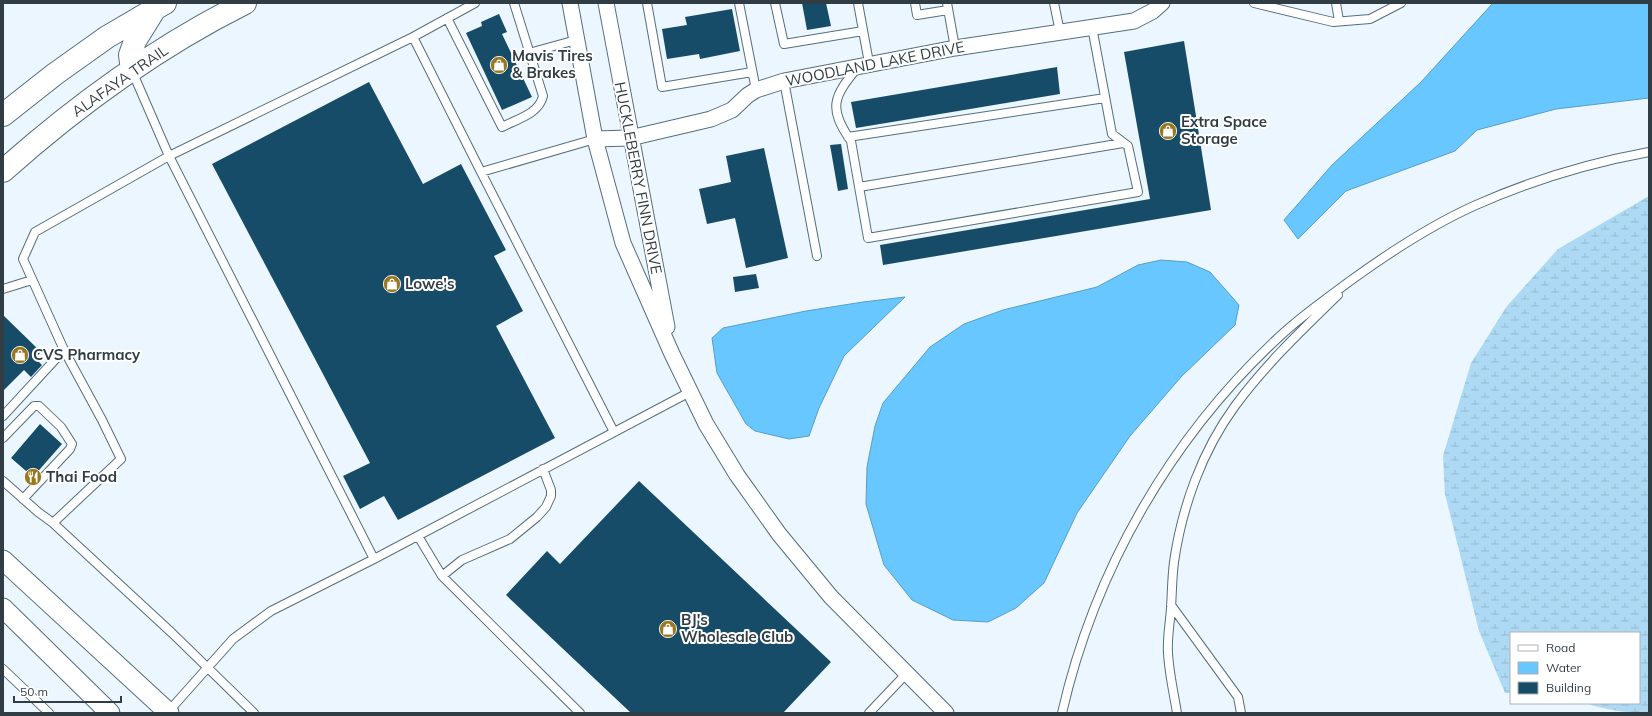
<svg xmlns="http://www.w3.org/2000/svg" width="1652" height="716" viewBox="0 0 1652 716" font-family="Mulish,sans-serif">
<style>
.wetland{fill:url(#wetland-marsh)}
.water{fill:#68c7ff;stroke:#589ec7}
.building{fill:#174c68}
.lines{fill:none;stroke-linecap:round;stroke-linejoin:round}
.service-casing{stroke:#556e7e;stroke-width:10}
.minor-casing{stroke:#556e7e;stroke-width:17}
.tertiary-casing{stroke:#556e7e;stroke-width:21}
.secondary-casing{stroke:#556e7e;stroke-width:24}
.service{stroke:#fff;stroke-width:8}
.minor{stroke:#fff;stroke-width:15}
.tertiary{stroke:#fff;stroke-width:19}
.secondary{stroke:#fff;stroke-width:22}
.labels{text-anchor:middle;stroke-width:4;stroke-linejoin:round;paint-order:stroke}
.poi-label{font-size:15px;font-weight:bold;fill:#313d44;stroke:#fff;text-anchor:start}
.street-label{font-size:15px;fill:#313d44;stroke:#fff}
</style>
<defs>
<pattern id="wetland-marsh" width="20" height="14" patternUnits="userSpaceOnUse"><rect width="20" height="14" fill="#add9f4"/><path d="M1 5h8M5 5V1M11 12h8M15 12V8" fill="none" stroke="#95bbd2"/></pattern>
</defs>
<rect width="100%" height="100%" fill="#ebf6fe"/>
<path class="wetland" d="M1649 196V713C1627 713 1606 710 1585 703H1639V633H1511V693H1505L1479 631 1445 494 1443 456 1471 363 1507 306 1558 249Z"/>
<path class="water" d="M1493 3H1649V98L1556 109 1477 130 1455 151 1346 191 1298 239 1284 220 1332 165 1421 82Z
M1161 260 1187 262 1210 272 1239 305 1235 325 1181 377 1130 436 1077 513 1044 583 1016 608 988 622 953 620 912 600 884 565 866 504 867 467 875 426 883 403 930 347 964 324 1003 310 1097 287 1138 265Z
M905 297 844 356 819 408 809 436 789 439 755 431 746 424 717 373 712 338 723 328 806 311 863 302Z"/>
<path class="building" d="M802 3H826L831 26 807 30Z
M732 9 740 51 700 59 699 54 667 59 662 29 687 25 685 17Z
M499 14 507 32 502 34 532 97 502 110 466 33 482 26 481 22Z
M1184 41 1211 210 883 265 880 245 1150 199 1124 52Z
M1057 67 1060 94 856 128 851 102Z
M369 82 423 184 461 164 506 250 494 256 523 311 496 326 555 438 398 520 384 496 360 509 343 476 370 463 212 164Z
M841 144 848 189 838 191 830 145Z
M764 148 788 258 746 268 735 218 707 224 699 189 731 182 726 156Z
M756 274 759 288 735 292 733 277Z
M3 315 41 352 35 358 42 365 31 377 24 370 3 391Z
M40 424 62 444 33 477 11 458Z
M639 481 831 662 783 713H631L506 595 547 551 560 564Z"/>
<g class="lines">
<defs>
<path id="service" d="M647 3 662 87 752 72
M739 3 756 90
M775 3 784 44 863 31
M858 3 869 63
M915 3 917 15 948 10
M947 3 955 48
M1054 3 1060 32
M1254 3 1333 22 1370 19 1401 3
M1336 3 1339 21
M447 18 502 127C517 119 539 114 543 96L514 3
M413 37 475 3
M529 53 576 40
M858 67C833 97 828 108 851 141L868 238 1138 192 1128 146 1112 134 1092 27
M132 71 169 156 374 559
M784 81 817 256
M848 137 1105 98
M481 172 614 432
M859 187 1123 143
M3 289 32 280
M3 416 64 350
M3 438 34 406H39L61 427 72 444 70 449 23 499
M3 481 38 512 53 523
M418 536 442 576 580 713
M442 576 462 560 510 539 537 517 546 507 551 496V490L543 469
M1171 605 1238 697 1241 713
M3 669 49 713
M168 712 233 639 271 611 374 559 690 392
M254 713 172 633 53 523 121 459 102 420 64 350 23 259 35 232 169 156 413 37 481 172 595 139
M869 713 907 673
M1062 713C1095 569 1171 437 1279 337 1301 316 1326 299 1350 281 1390 252 1431 225 1476 205 1532 180 1589 163 1649 152
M1177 713C1174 694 1169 673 1168 653 1167 638 1170 623 1171 608 1172 593 1172 577 1174 562 1182 507 1202 451 1235 406 1265 365 1302 330 1338 295"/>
<path id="minor" d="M570 3 595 139 623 243 672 354 706 424 737 475 779 534 831 597 946 713
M606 3 667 327
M595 139 630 138 711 119 732 110 748 95 756 90 784 81 955 48 1134 21 1153 11 1162 3"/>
<path id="tertiary" d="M3 560 169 713
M3 608 110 713"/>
<path id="secondary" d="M132 70 130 55 135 41 153 12
M3 115 55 74 107 37 165 3
M3 171C76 106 157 47 245 3"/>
</defs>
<use href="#service" class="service-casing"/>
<use href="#minor" class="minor-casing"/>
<use href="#tertiary" class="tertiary-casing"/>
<use href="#secondary" class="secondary-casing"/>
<use href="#service" class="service"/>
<use href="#minor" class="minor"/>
<use href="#tertiary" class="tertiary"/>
<use href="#secondary" class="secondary"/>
</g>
<defs>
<symbol id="shop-disc" viewBox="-11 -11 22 22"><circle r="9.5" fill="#987720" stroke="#fff"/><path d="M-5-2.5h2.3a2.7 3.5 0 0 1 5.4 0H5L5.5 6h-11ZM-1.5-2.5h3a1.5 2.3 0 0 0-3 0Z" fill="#fff"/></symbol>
<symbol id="restaurant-disc" viewBox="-11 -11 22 22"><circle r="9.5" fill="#987720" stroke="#fff"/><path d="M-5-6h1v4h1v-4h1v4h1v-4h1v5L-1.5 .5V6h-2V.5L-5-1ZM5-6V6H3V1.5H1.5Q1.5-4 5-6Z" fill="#fff"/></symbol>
</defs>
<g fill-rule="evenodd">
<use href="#shop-disc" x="489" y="55" width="20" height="20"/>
<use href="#shop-disc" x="1158" y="121" width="20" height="20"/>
<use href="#shop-disc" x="382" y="274" width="20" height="20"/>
<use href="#shop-disc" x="10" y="345" width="20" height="20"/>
<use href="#restaurant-disc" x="23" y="467" width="20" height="20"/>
<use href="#shop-disc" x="658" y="619" width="20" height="20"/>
</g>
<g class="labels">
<g class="poi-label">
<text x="512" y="61">Mavis Tires<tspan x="512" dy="17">&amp; Brakes</tspan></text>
<text x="1181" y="127">Extra Space<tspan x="1181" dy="17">Storage</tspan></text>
<text x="405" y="289">Lowe's</text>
<text x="33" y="360">CVS Pharmacy</text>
<text x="46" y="482">Thai Food</text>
<text x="681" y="625">BJ's<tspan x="681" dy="17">Wholesale Club</tspan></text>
</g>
<g class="street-label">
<text transform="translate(875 64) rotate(-11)" y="5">WOODLAND LAKE DRIVE</text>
<text transform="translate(120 81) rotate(-35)" y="5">ALAFAYA TRAIL</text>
<text transform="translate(638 178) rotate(79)" y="5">HUCKLEBERRY FINN DRIVE</text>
</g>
</g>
<rect width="1652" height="716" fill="none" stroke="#313d44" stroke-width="8"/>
<rect x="1510" y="632" width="130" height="72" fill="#ffffff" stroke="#adb1b4"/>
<rect x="1518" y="645" width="20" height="6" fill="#ffffff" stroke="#adb1b4"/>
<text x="1546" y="652" font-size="12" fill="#313d44">Road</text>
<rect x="1518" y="662" width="20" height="12" fill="#68c7ff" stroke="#adb1b4"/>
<text x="1546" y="672" font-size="12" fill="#313d44">Water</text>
<rect x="1518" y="682" width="20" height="12" fill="#174c68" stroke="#adb1b4"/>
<text x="1546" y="692" font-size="12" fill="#313d44">Building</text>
<path d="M14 696v6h107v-6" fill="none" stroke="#313d44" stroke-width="2"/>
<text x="20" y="696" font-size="12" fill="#313d44" stroke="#ffffff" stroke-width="3" paint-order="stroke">50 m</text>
</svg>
